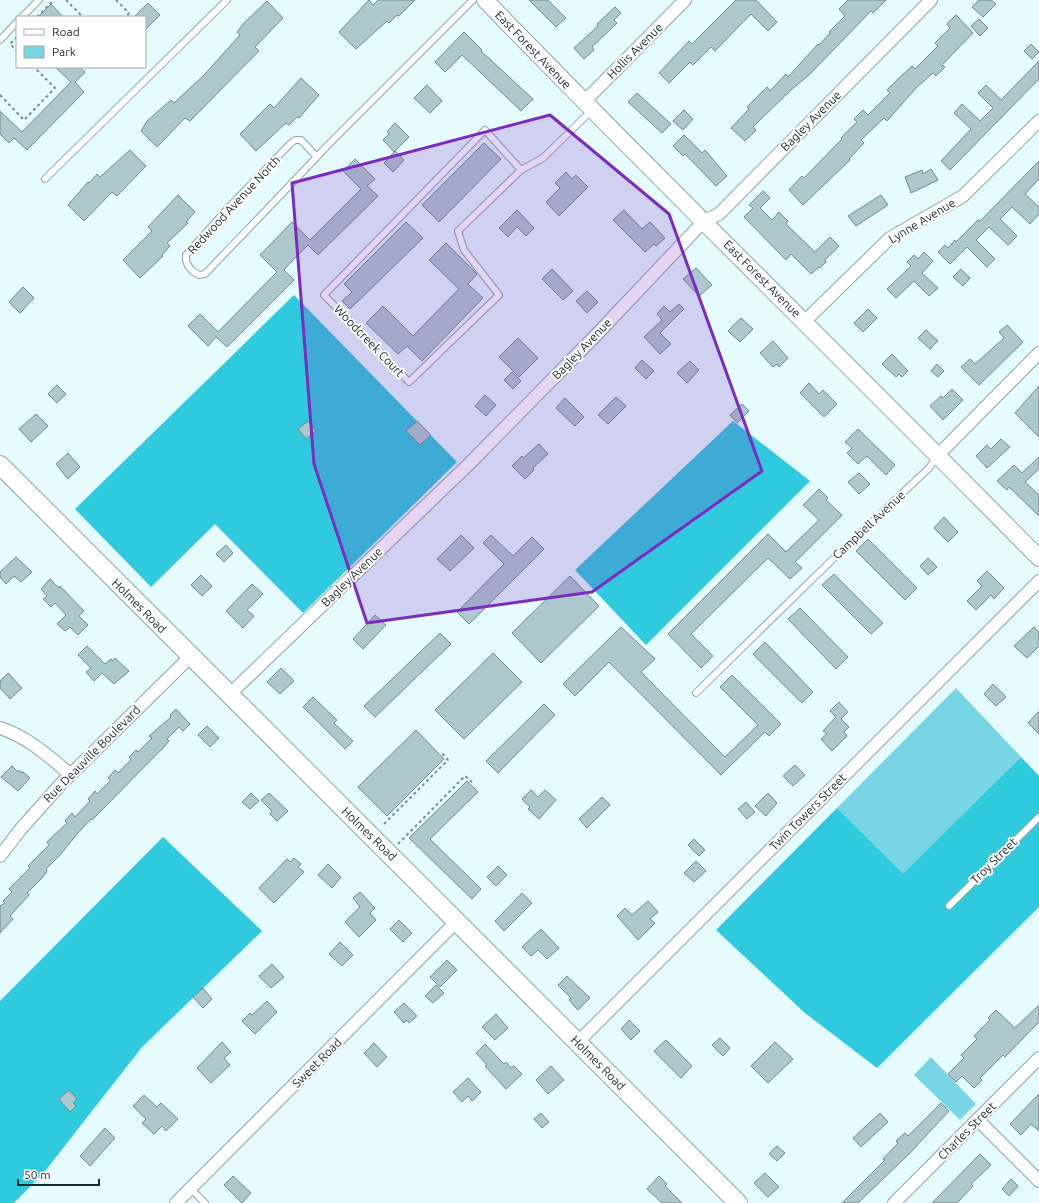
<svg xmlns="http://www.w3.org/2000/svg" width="1039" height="1203" viewBox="0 0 1039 1203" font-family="Ubuntu,sans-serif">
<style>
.green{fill:#78d6e4}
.forest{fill:#2fcadd}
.building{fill:#aec9cd;stroke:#70898d}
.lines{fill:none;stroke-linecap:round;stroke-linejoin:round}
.service-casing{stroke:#8ba5a9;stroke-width:8}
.minor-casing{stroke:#8ba5a9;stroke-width:14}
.tertiary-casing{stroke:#8ba5a9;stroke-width:18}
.secondary-casing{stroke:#8ba5a9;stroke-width:20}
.path{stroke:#7d8c8f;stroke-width:2;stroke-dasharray:3 3;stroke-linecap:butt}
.service{stroke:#fff;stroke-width:6}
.minor{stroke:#fff;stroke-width:12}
.tertiary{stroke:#fff;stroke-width:16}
.secondary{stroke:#fff;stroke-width:18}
.marked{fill:#7b2cbf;fill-opacity:0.2;stroke:#7b2cbf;stroke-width:3;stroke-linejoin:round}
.labels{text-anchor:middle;stroke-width:4;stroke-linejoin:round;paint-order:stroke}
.street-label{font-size:12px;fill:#212b2d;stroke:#fff}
</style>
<rect width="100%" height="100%" fill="#e5fbfe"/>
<path class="green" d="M956 688 1021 757 903 875 837 808Z
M931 1057 976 1104 960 1120 914 1075Z"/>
<path class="forest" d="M294 295 457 462 303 613 215 524 151 587 75 509Z
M733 421 810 481 646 645 575 570Z
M1021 757 1039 776V907L877 1068 805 1013 716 930 837 808 903 874Z
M163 837 262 931 142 1047 45 1171 14 1203H0V1001Z"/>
<path class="building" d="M369 0 373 5 378 0H415L399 16 397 15 389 23 387 21 356 49 339 32Z
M529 0H548L566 18 556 27Z
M736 0H756L777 22 768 31 751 14 715 51 711 47 693 65 690 62 669 83 659 73 689 41 692 44Z
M848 0H886L873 13 871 11 809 75 792 89 753 127 756 130 745 141 731 128 749 109 747 107 767 87 770 91 786 74 788 77 818 44 819 45 830 33 829 32 845 16 839 9Z
M979 0H991L996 4 983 17 972 7Z
M267 1 283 18 255 47 259 51 190 121 185 118 157 147 141 131 147 121 171 100 174 103 204 75 240 35 237 32 244 23Z
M148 3 160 15 145 30V17H134Z
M51 4 63 17H38Z
M615 7 621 13 614 20 617 23 592 47 594 50 584 59 574 48 598 26 597 24Z
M956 15 973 33 942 65 945 67 936 76 933 73 916 88 887 121 884 118 861 140 864 143 849 159 850 160 803 205 789 190 802 176 804 178 842 139 841 138 857 122 854 119 863 110 868 115 890 93 887 90 896 81 912 66 915 69 938 46 935 43 950 28 947 24Z
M979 19 988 28 980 36 971 26Z
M464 32 482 50 481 51 533 99 521 111 462 55 445 72 435 62Z
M1031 44 1039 52 1032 59 1024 51Z
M1039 61V79L950 170 941 161 971 129 954 113 962 104 980 121 993 108 978 93 986 85 1001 100Z
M55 67H80L85 72 75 82 84 92 27 150 14 138 9 143 0 134V111L22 132 71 82Z
M301 78 319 95 299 118 297 117 289 125 286 123 256 151 240 134 270 104 274 108Z
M427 85 442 101 430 113 414 98Z
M637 93 671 124 662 133 628 102Z
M684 110 693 119 683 130 673 121Z
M395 123 409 137 394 152 383 140 389 134 387 132Z
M684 135 702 153 705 150 727 176 716 186 685 154 683 156 673 146Z
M484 143 501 159 439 222 422 205Z
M130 150 146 166 117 196 112 192 84 221 68 205 88 182 89 183 97 174 100 177Z
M395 151 404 160 393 172 384 163Z
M355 159 375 179 367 186 378 196 318 255 308 245 291 262 284 270 294 280 227 347 216 337 208 346 188 326 200 314 218 332 277 272 260 255 292 222 310 240 361 189 343 171Z
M1039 161V179L1025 194 1039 207V214L1030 224 1012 207 1000 219 1017 236 1008 245 989 227 976 240 995 259 987 267 967 247 950 264 938 252 945 245 948 248 955 240 956 242 978 220 980 221Z
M931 169 938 180 911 193 905 177 922 170 923 174Z
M566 172 572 179 576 175 588 187 559 216 546 202 560 188 555 183Z
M763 191 770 198 760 208 772 220 779 212 788 221 786 224 815 252 830 237 839 246 825 260 826 262 820 268 819 267 811 274 791 254 786 260 744 217 753 208 749 205Z
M178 195 195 212 186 222 188 223 167 243 170 246 162 255 163 256 140 278 123 260 152 231 148 227Z
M881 195 888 205 856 226 848 216Z
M517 210 534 228 526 236 517 227 508 237 499 228Z
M624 210 642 229 650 222 665 238 656 246 654 244 645 252 613 220Z
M406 222 423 238 350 309 342 301 352 292 344 284Z
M446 243 477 274 468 284 483 298 422 361 407 346 398 354 366 323 383 306 413 336 459 289 429 260Z
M924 252 933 261 922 273 938 288 929 296 914 281 896 298 887 289 911 266 907 262 914 255 918 259Z
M696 268 712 285 699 296 683 279Z
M552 269 573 291 563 300 542 279Z
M961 269 970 278 963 286 953 277Z
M23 287 34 298 20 313 9 302Z
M587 291 598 302 587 313 576 301Z
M679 304 684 309 660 333 671 344 660 354 644 337 662 320 657 314 664 306 670 312Z
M868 309 877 318 863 332 854 323Z
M741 318 753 329 740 342 728 331Z
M1007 325 1023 342 979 385 961 367 970 359 975 364 1004 338 999 332Z
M926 330 938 341 930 349 918 338Z
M518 338 538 358 519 377 499 357Z
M773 341 788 358 779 367 777 364 773 367 760 353Z
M892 354 908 371 902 377 899 374 896 377 882 364Z
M642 360 654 371 646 379 635 368Z
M690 361 699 370 687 383 677 373Z
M937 364 944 371 938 377 931 371Z
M512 372 521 381 513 389 504 380Z
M809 383 819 394 823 390 837 404 824 417 800 393Z
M57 385 66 394 57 403 48 394Z
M1039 386V437L1015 413Z
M952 389 963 400 943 420 930 406 941 396 943 398Z
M485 395 496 405 486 416 475 406Z
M616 397 626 406 608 424 598 415Z
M565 398 584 417 575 426 556 408Z
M742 404 749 411 737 423 730 415Z
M36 414 48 426 31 442 19 429Z
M308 421 316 431 306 439 298 429Z
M417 421 431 435 420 445 406 431Z
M858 429 895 465 886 475 867 456 858 464 847 453 852 448 845 442Z
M1001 439 1010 447 987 468 976 456 987 445 991 449Z
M539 444 548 454 533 468 534 470 525 479 512 466 522 456 523 458Z
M68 453 80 467 68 479 56 464Z
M1039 457V469L1025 482 1039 495V516L1009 487 1007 490 997 481 1014 465 1022 473Z
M859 473 870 484 859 494 848 482Z
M819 489 828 498 826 500 842 515 795 562 802 568 790 579 768 558 691 634 713 656 701 668 668 634 768 534 786 552 819 520 803 505Z
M944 517 958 532 948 542 934 528Z
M461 535 474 548 450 571 437 559Z
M491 535 513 556 532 537 544 549 469 624 457 612 504 564 483 543Z
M868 539 917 588 905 600 856 551Z
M226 545 233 553 224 562 216 554Z
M16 557 32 572 21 582 14 576 6 584 0 577V572Z
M928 558 937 567 928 575 920 566Z
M987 571 1004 588 994 599 991 595 976 610 967 601 982 586 977 581Z
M834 574 883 623 871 634 822 585Z
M201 575 212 586 202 596 191 585Z
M570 576 599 606 541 663 512 633Z
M50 579 59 588 60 586 84 611 79 616 88 625 78 635 70 627 65 631 57 624 66 615 55 603 51 607 43 599 47 596 41 589Z
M252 584 263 594 247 610 254 616 243 628 226 611Z
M800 608 848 657 836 669 788 619Z
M375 615 386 625 363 649 353 639Z
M621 627 655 659 641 672 725 757 758 725 720 687 732 675 781 724 769 736 765 732 721 775 609 662 575 696 563 684Z
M1034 627 1039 632V646L1027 658 1014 646Z
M440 633 451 644 375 717 364 706Z
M765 642 813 692 802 703 753 654Z
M87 646 105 664 111 659 113 661 115 658 129 671 114 684 102 673 94 681 86 672 91 668 78 655Z
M493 653 522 682 464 739 435 710Z
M281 668 294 681 280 694 267 682Z
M8 673 22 688 10 699 0 688V681Z
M993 684 1006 697 996 706 984 694Z
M313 697 337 720 334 723 353 741 345 749 303 707Z
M839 702 848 712 841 719 849 727 844 732 847 736 832 751 821 739 827 734 823 731 836 717 830 711Z
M544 704 555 715 498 773 486 761Z
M176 709 190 724 183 731 179 727 167 739 169 741 163 748 92 820 91 819 78 833 60 855 46 869 47 871 41 879 27 893 29 895 10 916 13 919 0 933V906L5 903 3 901 12 892 9 889 30 868 28 866 49 845 47 842 67 823 65 821 72 813 75 817 90 801 88 799 95 791 97 794 111 780 108 778 115 770 118 773 131 760 129 757 136 750 138 752 152 738 149 736 171 717 170 715Z
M1039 711V734L1028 723Z
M207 726 219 738 210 747 198 735Z
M416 730 444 759 387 816 358 787Z
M795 765 805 775 793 786 783 776Z
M12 766 18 772 19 770 22 773 23 772 30 778 18 791 1 777Z
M467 781 478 792 430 839 481 889 472 899 409 838Z
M531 790 538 797 545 790 556 800 539 819 528 809 530 807 522 799Z
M251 793 259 801 250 809 242 802Z
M269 793 288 811 277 821 270 814 272 811 261 800Z
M768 793 777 803 766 816 755 806Z
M602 797 610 805 587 828 579 819Z
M746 802 755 812 747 819 738 809Z
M694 839 705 850 699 856 688 845Z
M294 858 301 864 298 867 304 872 274 903 259 888 287 859 291 862Z
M696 861 706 871 694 882 684 873Z
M328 864 341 877 332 888 318 875Z
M498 866 507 875 496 886 487 877Z
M360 892 375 908 370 913 376 920 359 937 345 922 360 907 353 898Z
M522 893 532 903 504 931 495 921Z
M648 901 658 912 650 919 655 923 638 940 617 916 625 908 632 915Z
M399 920 412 933 403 942 390 929Z
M541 929 559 948 547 959 538 950 531 956 522 947Z
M340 942 353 955 342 966 329 954Z
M447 960 457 970 440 987 430 977Z
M272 964 284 977 271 988 259 976Z
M567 976 590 998 578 1010 569 1000 571 998 558 985Z
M436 985 444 993 433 1003 425 996Z
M203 988 212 999 203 1008 193 997Z
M267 1001 277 1012 255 1034 242 1021 250 1013 252 1015Z
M404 1003 417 1016 409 1023 407 1020 404 1023 394 1012Z
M1039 1005V1022L1005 1057 1003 1055 980 1078 982 1080 974 1088 962 1076 956 1082 948 1074 964 1058 961 1055 977 1039 974 1036 990 1020 988 1018 996 1010 1015 1028Z
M496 1014 508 1028 495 1040 482 1027Z
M629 1020 640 1031 631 1040 621 1029Z
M720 1038 730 1048 723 1056 712 1045Z
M666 1040 692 1066 681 1078 654 1051Z
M222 1042 231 1052 224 1058 230 1065 211 1083 197 1068Z
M775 1042 793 1059 768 1083 751 1066Z
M374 1043 387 1057 377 1067 364 1053Z
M485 1044 504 1064 506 1062 511 1068 514 1066 522 1074 506 1089 485 1066 487 1065 476 1053Z
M551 1066 564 1080 548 1094 536 1080Z
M468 1078 481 1092 472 1101 468 1096 462 1102 453 1092Z
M69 1090 77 1099 73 1103 76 1106 70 1112 59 1099Z
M1039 1094V1131L1031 1124 1021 1135 1010 1124Z
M144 1095 157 1107 161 1103 178 1119 166 1131 162 1126 154 1134 142 1123 146 1119 133 1106Z
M941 1103 949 1111 909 1154 858 1203H842L885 1160 883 1159 898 1143 896 1141 905 1133 908 1136Z
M541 1113 549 1122 542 1128 534 1119Z
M880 1113 888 1122 861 1147 853 1138Z
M105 1128 115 1138 90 1166 80 1156Z
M777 1146 785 1153 777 1161 769 1154Z
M980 1154 991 1165 971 1184 973 1186 957 1203H932Z
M765 1173 779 1187 768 1197 754 1183Z
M233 1176 251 1193 242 1203 224 1185Z
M659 1176 667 1184 665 1186 682 1203H662L647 1189Z
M1011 1179 1018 1186 1009 1196 1002 1189Z"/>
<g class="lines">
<defs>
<path id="service" d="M22 17 39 0
M0 40 17 22
M317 157 301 140H295L290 144 230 206 186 255C185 265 191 271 199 275L205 274C245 232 286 190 326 147L473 0
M521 170 458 231 464 250 499 295 409 382 324 295 485 130 521 170 543 158 592 110
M45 179 227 0
M696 693 838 554 929 468 937 457
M949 906 1039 817
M191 1189 205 1203"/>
<path id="minor" d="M584 102 685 0
M805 321 890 238 963 196 1039 121
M938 455 1039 353
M229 695 468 465 598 333 704 221 719 214 931 0
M0 728C28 737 48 756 70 774
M0 856 20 830 60 785 190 657
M577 1043 1039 581
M978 1120 1039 1181
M176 1203 457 921
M894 1203 1039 1058"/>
<path id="tertiary" d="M485 0C667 188 855 371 1039 558"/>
<path id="secondary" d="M0 465 738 1203"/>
</defs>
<use href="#service" class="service-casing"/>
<use href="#minor" class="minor-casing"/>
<use href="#tertiary" class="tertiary-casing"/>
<use href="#secondary" class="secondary-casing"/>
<path class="path" d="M66 0 83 17
M116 0 129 13 126 17
M37 17 54 0
M17 37 10 44 17 51
M0 95 24 120 55 88 34 67
M384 824 448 760 441 752
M398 844 465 776 473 783"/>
<use href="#service" class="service"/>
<use href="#minor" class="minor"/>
<use href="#tertiary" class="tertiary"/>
<use href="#secondary" class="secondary"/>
</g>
<path class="marked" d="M550 115 669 214 762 471 592 592 367 623 314 464 292 183Z"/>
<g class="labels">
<g class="street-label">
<text transform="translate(533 50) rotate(46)" y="4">East Forest Avenue</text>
<text transform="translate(635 51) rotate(-45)" y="4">Hollis Avenue</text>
<text transform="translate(811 121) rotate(-45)" y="4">Bagley Avenue</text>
<text transform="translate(234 205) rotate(-47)" y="4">Redwood Avenue North</text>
<text transform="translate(922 221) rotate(-31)" y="4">Lynne Avenue</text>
<text transform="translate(762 279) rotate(45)" y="4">East Forest Avenue</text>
<text transform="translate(369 341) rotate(46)" y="4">Woodcreek Court</text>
<text transform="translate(582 349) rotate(-46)" y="4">Bagley Avenue</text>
<text transform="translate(869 525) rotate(-43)" y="4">Campbell Avenue</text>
<text transform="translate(352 577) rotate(-44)" y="4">Bagley Avenue</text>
<text transform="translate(139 606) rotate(45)" y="4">Holmes Road</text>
<text transform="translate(92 754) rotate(-45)" y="4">Rue Deauville Boulevard</text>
<text transform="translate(808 812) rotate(-45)" y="4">Twin Towers Street</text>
<text transform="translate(369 834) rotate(44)" y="4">Holmes Road</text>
<text transform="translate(994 861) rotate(-45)" y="4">Troy Street</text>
<text transform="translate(317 1063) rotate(-45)" y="4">Sweet Road</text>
<text transform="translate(598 1063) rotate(45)" y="4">Holmes Road</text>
<text transform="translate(967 1131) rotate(-45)" y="4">Charles Street</text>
</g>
</g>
<rect x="16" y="16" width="130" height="52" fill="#ffffff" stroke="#a6aaab"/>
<rect x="24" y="29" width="20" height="6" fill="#ffffff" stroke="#a6aaab"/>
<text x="52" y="36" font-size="12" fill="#212b2d">Road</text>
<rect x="24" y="46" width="20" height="12" fill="#78d6e4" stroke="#a6aaab"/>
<text x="52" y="56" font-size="12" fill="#212b2d">Park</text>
<path d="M18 1179v6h81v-6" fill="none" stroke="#212b2d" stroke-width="2"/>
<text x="24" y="1179" font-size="12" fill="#212b2d" stroke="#ffffff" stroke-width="3" paint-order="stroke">50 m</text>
</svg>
